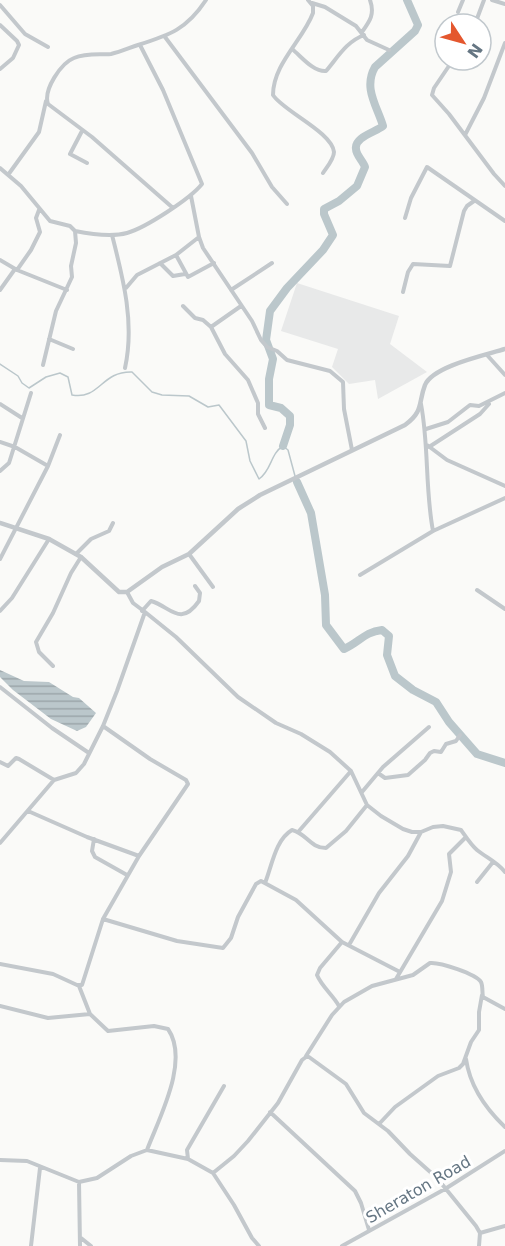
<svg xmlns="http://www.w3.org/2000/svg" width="505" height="1246" viewBox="0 0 505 1246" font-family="'DejaVu Sans',sans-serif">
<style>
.built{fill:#e8e9e9}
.water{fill:url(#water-rules)}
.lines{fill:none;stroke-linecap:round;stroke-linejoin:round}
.stream{stroke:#bbc7cb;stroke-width:1.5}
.river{stroke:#bbc7cb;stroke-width:8}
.minor{stroke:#c3c8cc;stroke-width:4}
.tertiary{stroke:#c3c8cc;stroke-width:4.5}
.labels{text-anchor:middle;stroke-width:6;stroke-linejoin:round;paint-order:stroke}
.street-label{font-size:16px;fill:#657683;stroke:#fff}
</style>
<defs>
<pattern id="water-rules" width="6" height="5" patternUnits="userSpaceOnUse" patternTransform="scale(1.5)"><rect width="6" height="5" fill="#bbc7cb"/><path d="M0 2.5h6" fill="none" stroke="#9ca6aa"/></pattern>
</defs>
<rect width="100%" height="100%" fill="#fafaf8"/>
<path class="built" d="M297 283 399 316 390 344 427 372 378 399 375 380 349 384 332 367 338 349 281 331Z"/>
<path class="water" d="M0 670 24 681 49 682 73 697 79 698 96 713 86 727 77 731 51 719 13 690 0 677Z"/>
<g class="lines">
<path class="stream" d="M0 364 18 376 22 383 29 388 46 377 60 373 68 377 72 395C100 400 101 371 132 372L152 392 162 395 189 396 208 407 219 405 246 441 250 461 259 479C272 470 270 454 283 446L288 450 295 476"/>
<path class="river" d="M283 446 290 425V416L281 408 269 405V379L273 359 266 340 270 311 287 288 323 250 333 235 324 214V209L339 201 357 186 365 167C363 161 356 155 356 149 354 137 376 132 383 126 377 106 363 88 375 67L415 31 418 25 407 0
M297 482 311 513 325 595 326 625 344 649C360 642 364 632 382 630L389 636 387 655 395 676 413 690 436 702 449 722 477 754 505 763"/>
<path class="minor" d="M308 0 313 6V13C303 40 273 64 273 95 283 111 332 132 334 152 334 159 327 167 323 173
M492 0 505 4
M312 3 325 7 356 26 367 40 389 50
M0 5 25 34 48 47
M458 12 463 0
M475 24 484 0
M0 25 17 41 19 45 13 58 0 69
M362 32C370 21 375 14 370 0
M165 37 252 153 272 187 287 204
M292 49C301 56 313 72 326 71 338 57 346 42 364 35
M453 60 434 88 432 95 449 114 494 174 505 186
M82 131 70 154 87 163
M465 135 484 98 505 43
M0 168 21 186 50 221 70 226 75 231 76 243 71 266 72 277 56 311 43 365
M8 175 39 132 46 101
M191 196 199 237 203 248 252 321 261 340 267 347 277 351 287 360 330 371 343 382 344 409 352 450
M173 208 92 137 48 104C43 90 61 63 74 58 86 53 99 55 111 54 120 52 129 48 138 45 170 35 187 29 206 0
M405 218 411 198 427 167 505 221
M75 231C90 234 112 237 127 233 145 228 190 199 202 184L163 90 140 45
M112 235C123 278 135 323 125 368
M176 255 188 277 214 263
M0 260 17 270 67 290
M160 263 173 276 185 274
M17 270 31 250 40 232 36 218 39 210
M126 288 137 275 176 255 199 237
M0 290 15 269
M231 290 272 263
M403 292 408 272 413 264 450 266 464 211 467 206 474 201
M183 306 195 318 203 320 211 327
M241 306 211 327 225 354 248 380 258 403V414L265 428
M49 339 73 349
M487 355 505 375
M0 404 22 418
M421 404C429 446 425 489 433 531
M426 429 448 422 470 405 479 406 505 393
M0 442 15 447 48 466
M427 445 447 460 505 486
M429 447 480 414 489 404
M0 471 9 463 31 393
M76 554 91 539 109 531 113 523
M189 554 213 587
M0 559 48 466 60 435
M360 575 433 531 505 498
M477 590 505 609
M0 611 12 598 49 539
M142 611 151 601C170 606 180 628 199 601L200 593 195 586
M145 612 176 637 238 697 276 723 301 734 330 752 351 771 367 805 381 816 403 829 412 832H421L433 827 443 826 461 830C466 837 471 845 477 850 487 858 497 862 505 872
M53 666 39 652 36 642 53 613 71 573 81 557
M0 687 52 728 89 753
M103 726 150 759 186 780 188 784 139 856 103 919
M0 762 8 766 16 758 19 759 54 780
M378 773 385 778 408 775 425 760 430 753 434 751 441 752 446 744 456 741 460 735
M362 792 383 767 429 727
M28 811 87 837 139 856
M299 831 351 771
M94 839 92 851 95 857 127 875
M0 843 54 780 76 773 84 764 103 726 117 691 145 612 133 603 127 592
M477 882 493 862
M265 883C272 866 275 840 292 830 306 833 310 848 326 848L346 831 367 805
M349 945 379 893 408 856 421 832
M0 964 53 974 77 985H82L103 919 177 941 223 948 231 938 238 917 256 884 261 881 296 900 342 942 400 972
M396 979 442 901 451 872 449 854 466 837
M79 986 90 1014 108 1031 154 1026 168 1029C190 1061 159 1118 147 1150
M0 1006 48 1018 90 1014
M339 1006C333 995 322 987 317 975L320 968 342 942
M306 1056 332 1015 344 1002 372 986 413 975 430 963C440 962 476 974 481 982 483 986 482 993 483 997L505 1009
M466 1059C470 1087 485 1108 505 1127
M270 1112 355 1191 361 1203 369 1230
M379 1124 395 1107 438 1076 459 1068 463 1064 471 1042 479 1030V1012L482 995
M188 1159 187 1150 224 1086
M0 1160 27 1161 79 1182 97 1178 131 1156 147 1150 188 1159 213 1173 234 1205 252 1238 259 1246
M213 1173 234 1156 248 1141 278 1103 302 1060 306 1057H309L346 1084 364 1113 388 1131 410 1154 437 1178 476 1226 480 1233 479 1246
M79 1182 80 1246
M480 1233 505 1226
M81 1238 91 1246
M31 1246 40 1168
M342 1246 445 1189 505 1151"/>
<path class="tertiary" d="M0 523 49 539 81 557 119 592H127L162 567 189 554 238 509 260 495 405 425C424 411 418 403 425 385 433 366 486 355 505 349"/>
</g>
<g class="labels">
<g class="street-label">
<text transform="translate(418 1189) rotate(-30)" y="6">Sheraton Road</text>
</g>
</g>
<g transform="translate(463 42) rotate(126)"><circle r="28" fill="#ffffff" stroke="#c1c8cd" stroke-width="1.5"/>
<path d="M0-4.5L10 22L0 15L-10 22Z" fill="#e4572e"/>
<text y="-9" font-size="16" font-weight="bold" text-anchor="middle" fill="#657683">N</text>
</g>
</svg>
